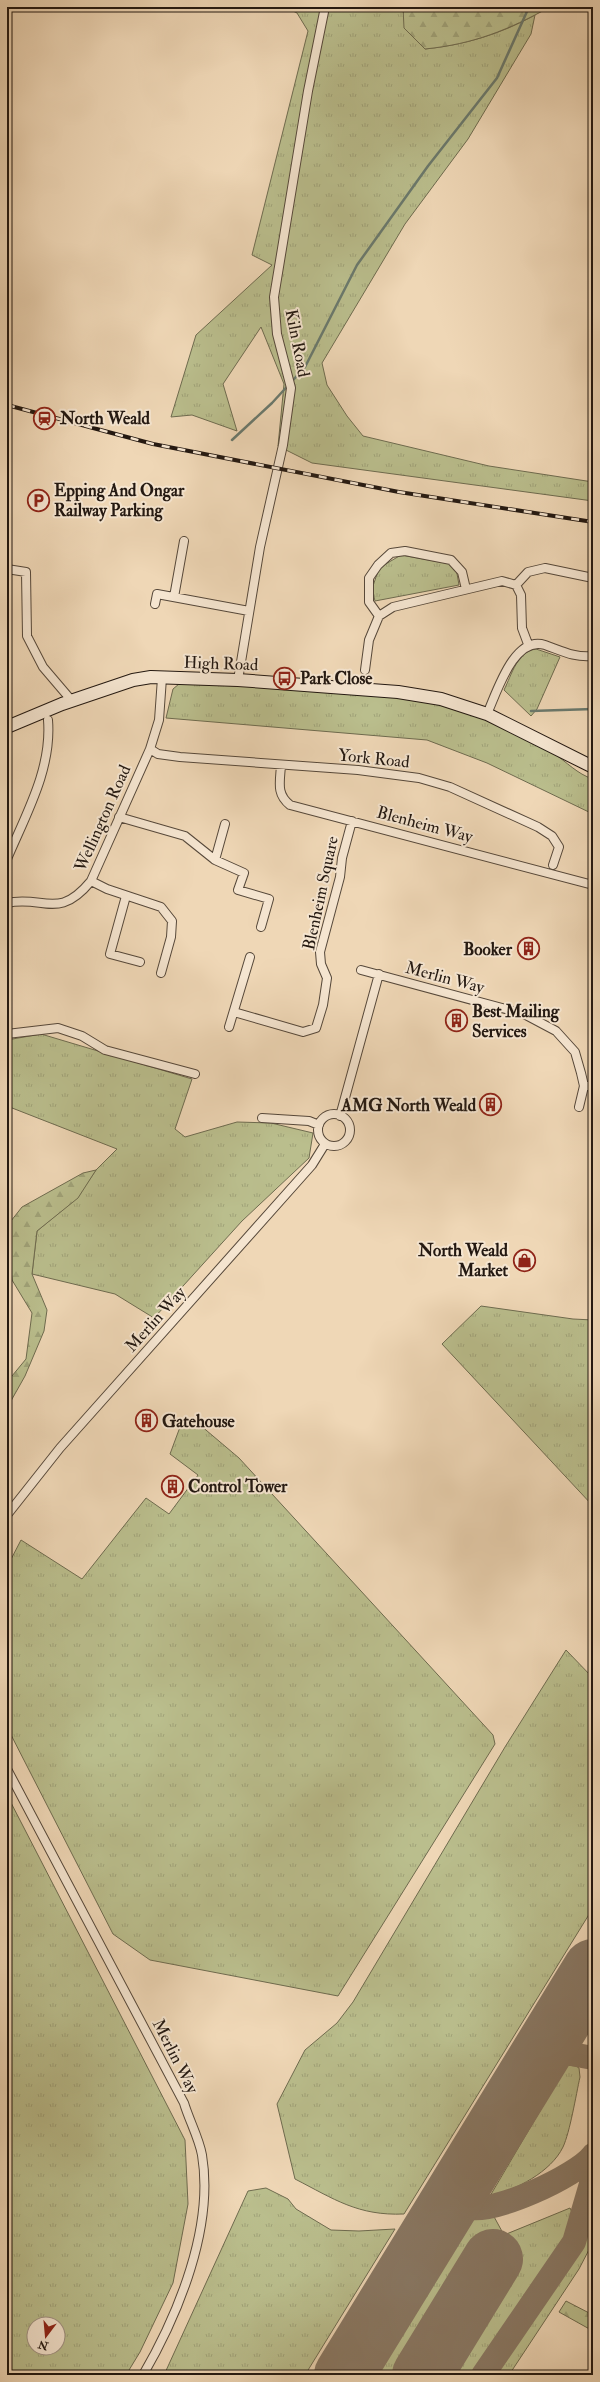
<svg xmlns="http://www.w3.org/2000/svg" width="600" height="2382" viewBox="0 0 600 2382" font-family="'IM FELL Double Pica',serif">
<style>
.grass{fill:url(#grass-tufts);stroke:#6e6b4f;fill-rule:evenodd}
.forest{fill:url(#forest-firs);stroke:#6e6b4f}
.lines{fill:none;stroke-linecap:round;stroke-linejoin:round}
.stream{stroke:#6a796d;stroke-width:2.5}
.taxiway{stroke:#897864;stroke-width:24}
.runway{stroke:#897864;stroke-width:60}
.minor-casing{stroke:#56483a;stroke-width:10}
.secondary-casing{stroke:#231811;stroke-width:14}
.minor{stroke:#f5e5d0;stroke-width:8}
.secondary{stroke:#f5e5d0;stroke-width:12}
.rail-casing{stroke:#231811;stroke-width:4}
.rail{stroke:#f5e5d0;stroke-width:2.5;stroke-dasharray:8;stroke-linecap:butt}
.labels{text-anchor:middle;stroke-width:4;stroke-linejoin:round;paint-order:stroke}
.street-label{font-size:17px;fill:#231811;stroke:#f5e5d0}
.poi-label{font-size:17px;font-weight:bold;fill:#231811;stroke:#f5e5d0;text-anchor:start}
</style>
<defs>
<pattern id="grass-tufts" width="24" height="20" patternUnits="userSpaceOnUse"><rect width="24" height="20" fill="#babe8d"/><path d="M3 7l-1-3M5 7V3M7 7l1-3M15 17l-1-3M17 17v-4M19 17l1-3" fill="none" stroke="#a0a379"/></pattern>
<pattern id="forest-firs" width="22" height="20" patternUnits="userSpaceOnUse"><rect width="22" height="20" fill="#babe8d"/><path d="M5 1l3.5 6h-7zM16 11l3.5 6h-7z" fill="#a0a379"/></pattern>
</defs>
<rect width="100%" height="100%" fill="#efd7b6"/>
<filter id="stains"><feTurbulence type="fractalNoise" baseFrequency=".005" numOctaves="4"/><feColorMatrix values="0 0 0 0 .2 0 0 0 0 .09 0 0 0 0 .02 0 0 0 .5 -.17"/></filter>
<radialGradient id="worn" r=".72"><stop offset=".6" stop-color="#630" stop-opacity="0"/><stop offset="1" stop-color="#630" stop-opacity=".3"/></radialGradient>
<path class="grass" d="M285 7H403L405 28 425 49C464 45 501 34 535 15L531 34 468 139 405 224 322 363 327 385 347 416 363 436 489 466 593 482V501L312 463 278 446 284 384 261 327 223 384 237 431 192 415 171 417 196 335 272 265 252 255 308 31 297 13Z
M401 555 451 564 456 568 459 585 375 601 372 589 379 568Z
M536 649 560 657 537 709 531 716 504 690C512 674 517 652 536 649Z
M179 684C228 685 276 688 325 691 376 695 428 698 477 716 502 725 530 738 553 753 567 762 577 774 593 779V814L487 763 427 740 166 718 173 689Z
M41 1034 192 1079 175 1129 185 1137 237 1122 271 1123 313 1133 309 1158 242 1221 154 1318 115 1294 32 1274 37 1231 77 1198 96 1170 117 1149 7 1106V1040Z
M481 1306 573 1319 593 1320V1506L442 1344Z
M183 1419 200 1425 239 1458 493 1735 495 1744 338 1996 150 1960 113 1934 7 1727V1567L21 1540 82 1579 146 1498 169 1514 198 1475 170 1454Z
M566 1650 593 1678V1908L404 2214C358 2216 334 2199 295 2179L277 2104 305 2050 337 2023 353 2002 505 1747Z
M7 1795 185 2140 188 2204 173 2283 140 2352 126 2375H11L7 2345ZM34 2324H58V2348H34Z
M567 2065 576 2066 579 2068 580 2077C576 2095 570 2132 563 2147 551 2172 516 2190 490 2196Z
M266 2188 288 2199 296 2209 331 2230 359 2231 395 2229 305 2375H164L248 2191Z
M570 2208 575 2218 570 2232 474 2375H377L473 2219 492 2213 504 2235Z
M593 2209V2242L579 2269 509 2375H492L576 2254 585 2239Z"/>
<path class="forest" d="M403 7H550C508 30 474 44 425 49L404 28Z
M96 1170 78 1198 37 1231 32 1274 47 1310 44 1331 25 1376 7 1408V1382L26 1359 32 1313 12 1280 7 1226 22 1207 83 1173Z
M566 2301 593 2315V2331L559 2312Z"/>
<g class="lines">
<path class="stream" d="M232 440 272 403 305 367 357 265 428 166 497 78 529 7
M531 711 593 709"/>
<path class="taxiway" d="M544 2049 593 2058
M451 2200C455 2202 460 2206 465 2207 491 2216 577 2176 593 2155
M483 2375 574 2242 593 2177"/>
<path class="runway" d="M344 2375 593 1969
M422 2375 493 2259"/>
<defs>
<path id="minor" d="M7 569 26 572 27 636 43 667 72 701
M516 585 528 572 545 568 593 578
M174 597 184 541
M155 604 157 594 249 611
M379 616 369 602V578L378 565 391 553 405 551 451 560 462 572 466 589
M365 670 369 640 379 616 393 607 502 581 516 585 521 595 522 628 528 644
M238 680 260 547 283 445 291 388 277 334 274 297 308 91 324 12
M487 714C497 692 514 635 545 645 562 651 575 658 593 656
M150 749 158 754 180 757 358 770 419 778 450 787 538 827 552 836 559 847 553 865
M281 765C280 782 276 794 290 805L593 885
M119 817 185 836 215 860 244 873 238 890 269 899 261 927
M7 859C26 814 52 769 48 720
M215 860 225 824
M91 881 107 889 161 907 172 921 171 937 161 973
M126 896 110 954 140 962
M7 903C44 895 58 921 91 881L150 749 159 720 162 678
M361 970 524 1014 556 1031 575 1052 581 1073 584 1086 579 1107
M234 1012 303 1032 316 1028 323 1005 327 978 321 964 320 952 340 877 342 858 352 821
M229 1027 250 957
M7 1034 58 1028 82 1036 105 1050 195 1074
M584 1086H593
M318 1130a16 16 0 1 1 32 0a16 16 0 1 1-32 0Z
M340 1116 379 974
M262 1118 309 1121 319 1125
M7 1515 60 1448 312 1165 325 1144
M7 1769 184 2103C189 2120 199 2138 202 2155 214 2227 179 2313 143 2375"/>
<path id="secondary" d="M7 727 62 704 133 680 151 677 238 680 398 692 441 699 487 714 593 767"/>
</defs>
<use href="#minor" class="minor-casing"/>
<use href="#secondary" class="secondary-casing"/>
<use href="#minor" class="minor"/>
<use href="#secondary" class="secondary"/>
<defs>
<path id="rail" d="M7 405 153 444 399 492 593 522"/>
</defs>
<use href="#rail" class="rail-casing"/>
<use href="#rail" class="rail"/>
</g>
<defs>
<symbol id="station-ring" viewBox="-11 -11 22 22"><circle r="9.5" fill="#f5e5d0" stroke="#8f2418" stroke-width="1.5"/><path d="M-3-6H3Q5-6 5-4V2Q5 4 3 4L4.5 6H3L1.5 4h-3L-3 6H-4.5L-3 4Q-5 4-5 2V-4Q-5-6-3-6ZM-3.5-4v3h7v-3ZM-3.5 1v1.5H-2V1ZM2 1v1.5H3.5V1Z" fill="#8f2418"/></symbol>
<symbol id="parking-ring" viewBox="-11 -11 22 22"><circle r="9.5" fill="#f5e5d0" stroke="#8f2418" stroke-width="1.5"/><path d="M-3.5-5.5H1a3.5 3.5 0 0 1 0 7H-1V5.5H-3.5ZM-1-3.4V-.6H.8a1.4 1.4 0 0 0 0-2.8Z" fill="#8f2418"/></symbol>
<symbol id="bus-ring" viewBox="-11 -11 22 22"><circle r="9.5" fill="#f5e5d0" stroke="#8f2418" stroke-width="1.5"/><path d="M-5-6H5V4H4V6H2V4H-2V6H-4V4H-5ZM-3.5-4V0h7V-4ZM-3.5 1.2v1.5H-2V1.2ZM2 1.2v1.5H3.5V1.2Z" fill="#8f2418"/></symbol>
<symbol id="building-ring" viewBox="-11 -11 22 22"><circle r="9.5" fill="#f5e5d0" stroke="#8f2418" stroke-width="1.5"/><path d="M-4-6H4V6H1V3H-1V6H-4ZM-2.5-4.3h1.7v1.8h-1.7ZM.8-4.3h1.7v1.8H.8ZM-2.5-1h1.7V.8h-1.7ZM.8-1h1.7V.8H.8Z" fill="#8f2418"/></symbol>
<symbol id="shop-ring" viewBox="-11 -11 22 22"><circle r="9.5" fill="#f5e5d0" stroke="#8f2418" stroke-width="1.5"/><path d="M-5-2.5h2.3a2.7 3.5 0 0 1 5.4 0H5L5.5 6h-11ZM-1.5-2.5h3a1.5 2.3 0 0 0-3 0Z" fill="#8f2418"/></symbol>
</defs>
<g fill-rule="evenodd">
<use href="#station-ring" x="32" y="406" width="25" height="25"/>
<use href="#parking-ring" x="26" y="488" width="25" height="25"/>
<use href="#bus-ring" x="272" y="666" width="25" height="25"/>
<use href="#building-ring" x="516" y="936" width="25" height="25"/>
<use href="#building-ring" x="444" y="1008" width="25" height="25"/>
<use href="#building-ring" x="478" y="1092" width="25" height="25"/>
<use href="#shop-ring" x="512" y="1248" width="25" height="25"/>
<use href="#building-ring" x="134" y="1408" width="25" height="25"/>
<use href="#building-ring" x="160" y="1474" width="25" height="25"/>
</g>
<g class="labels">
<g class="street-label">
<text transform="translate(298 343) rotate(79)" y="6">Kiln Road</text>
<text transform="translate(221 663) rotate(2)" y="6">High Road</text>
<text transform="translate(374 758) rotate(6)" y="6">York Road</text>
<text transform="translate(102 818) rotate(-66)" y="6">Wellington Road</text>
<text transform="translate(425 824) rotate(15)" y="6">Blenheim Way</text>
<text transform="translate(320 893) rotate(-78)" y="6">Blenheim Square</text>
<text transform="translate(445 977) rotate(15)" y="6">Merlin Way</text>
<text transform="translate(155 1319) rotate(-48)" y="6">Merlin Way</text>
<text transform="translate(176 2056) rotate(63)" y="6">Merlin Way</text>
</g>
<g class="poi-label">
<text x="60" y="424">North Weald</text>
<text x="54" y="496">Epping And Ongar<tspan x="54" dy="20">Railway Parking</tspan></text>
<text x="300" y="684">Park Close</text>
<text x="512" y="955" text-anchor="end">Booker</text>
<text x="472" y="1017">Best Mailing<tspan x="472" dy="20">Services</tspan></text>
<text x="476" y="1111" text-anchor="end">AMG North Weald</text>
<text x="508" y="1256" text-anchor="end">North Weald<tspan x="508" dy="20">Market</tspan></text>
<text x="162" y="1427">Gatehouse</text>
<text x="188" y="1492">Control Tower</text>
</g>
</g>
<rect width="600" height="2382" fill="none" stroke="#efd7b6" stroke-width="24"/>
<rect x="8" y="8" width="584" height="2366" fill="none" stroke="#231811" stroke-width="2"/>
<rect x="12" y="12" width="576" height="2358" fill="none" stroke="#231811"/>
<g transform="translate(46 2336) rotate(196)"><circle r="19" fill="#f5e5d0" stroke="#a19384"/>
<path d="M0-3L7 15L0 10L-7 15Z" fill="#8f2418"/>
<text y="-6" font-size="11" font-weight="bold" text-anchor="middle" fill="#231811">N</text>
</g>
<rect width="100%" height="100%" filter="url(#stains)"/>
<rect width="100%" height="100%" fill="url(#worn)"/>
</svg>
